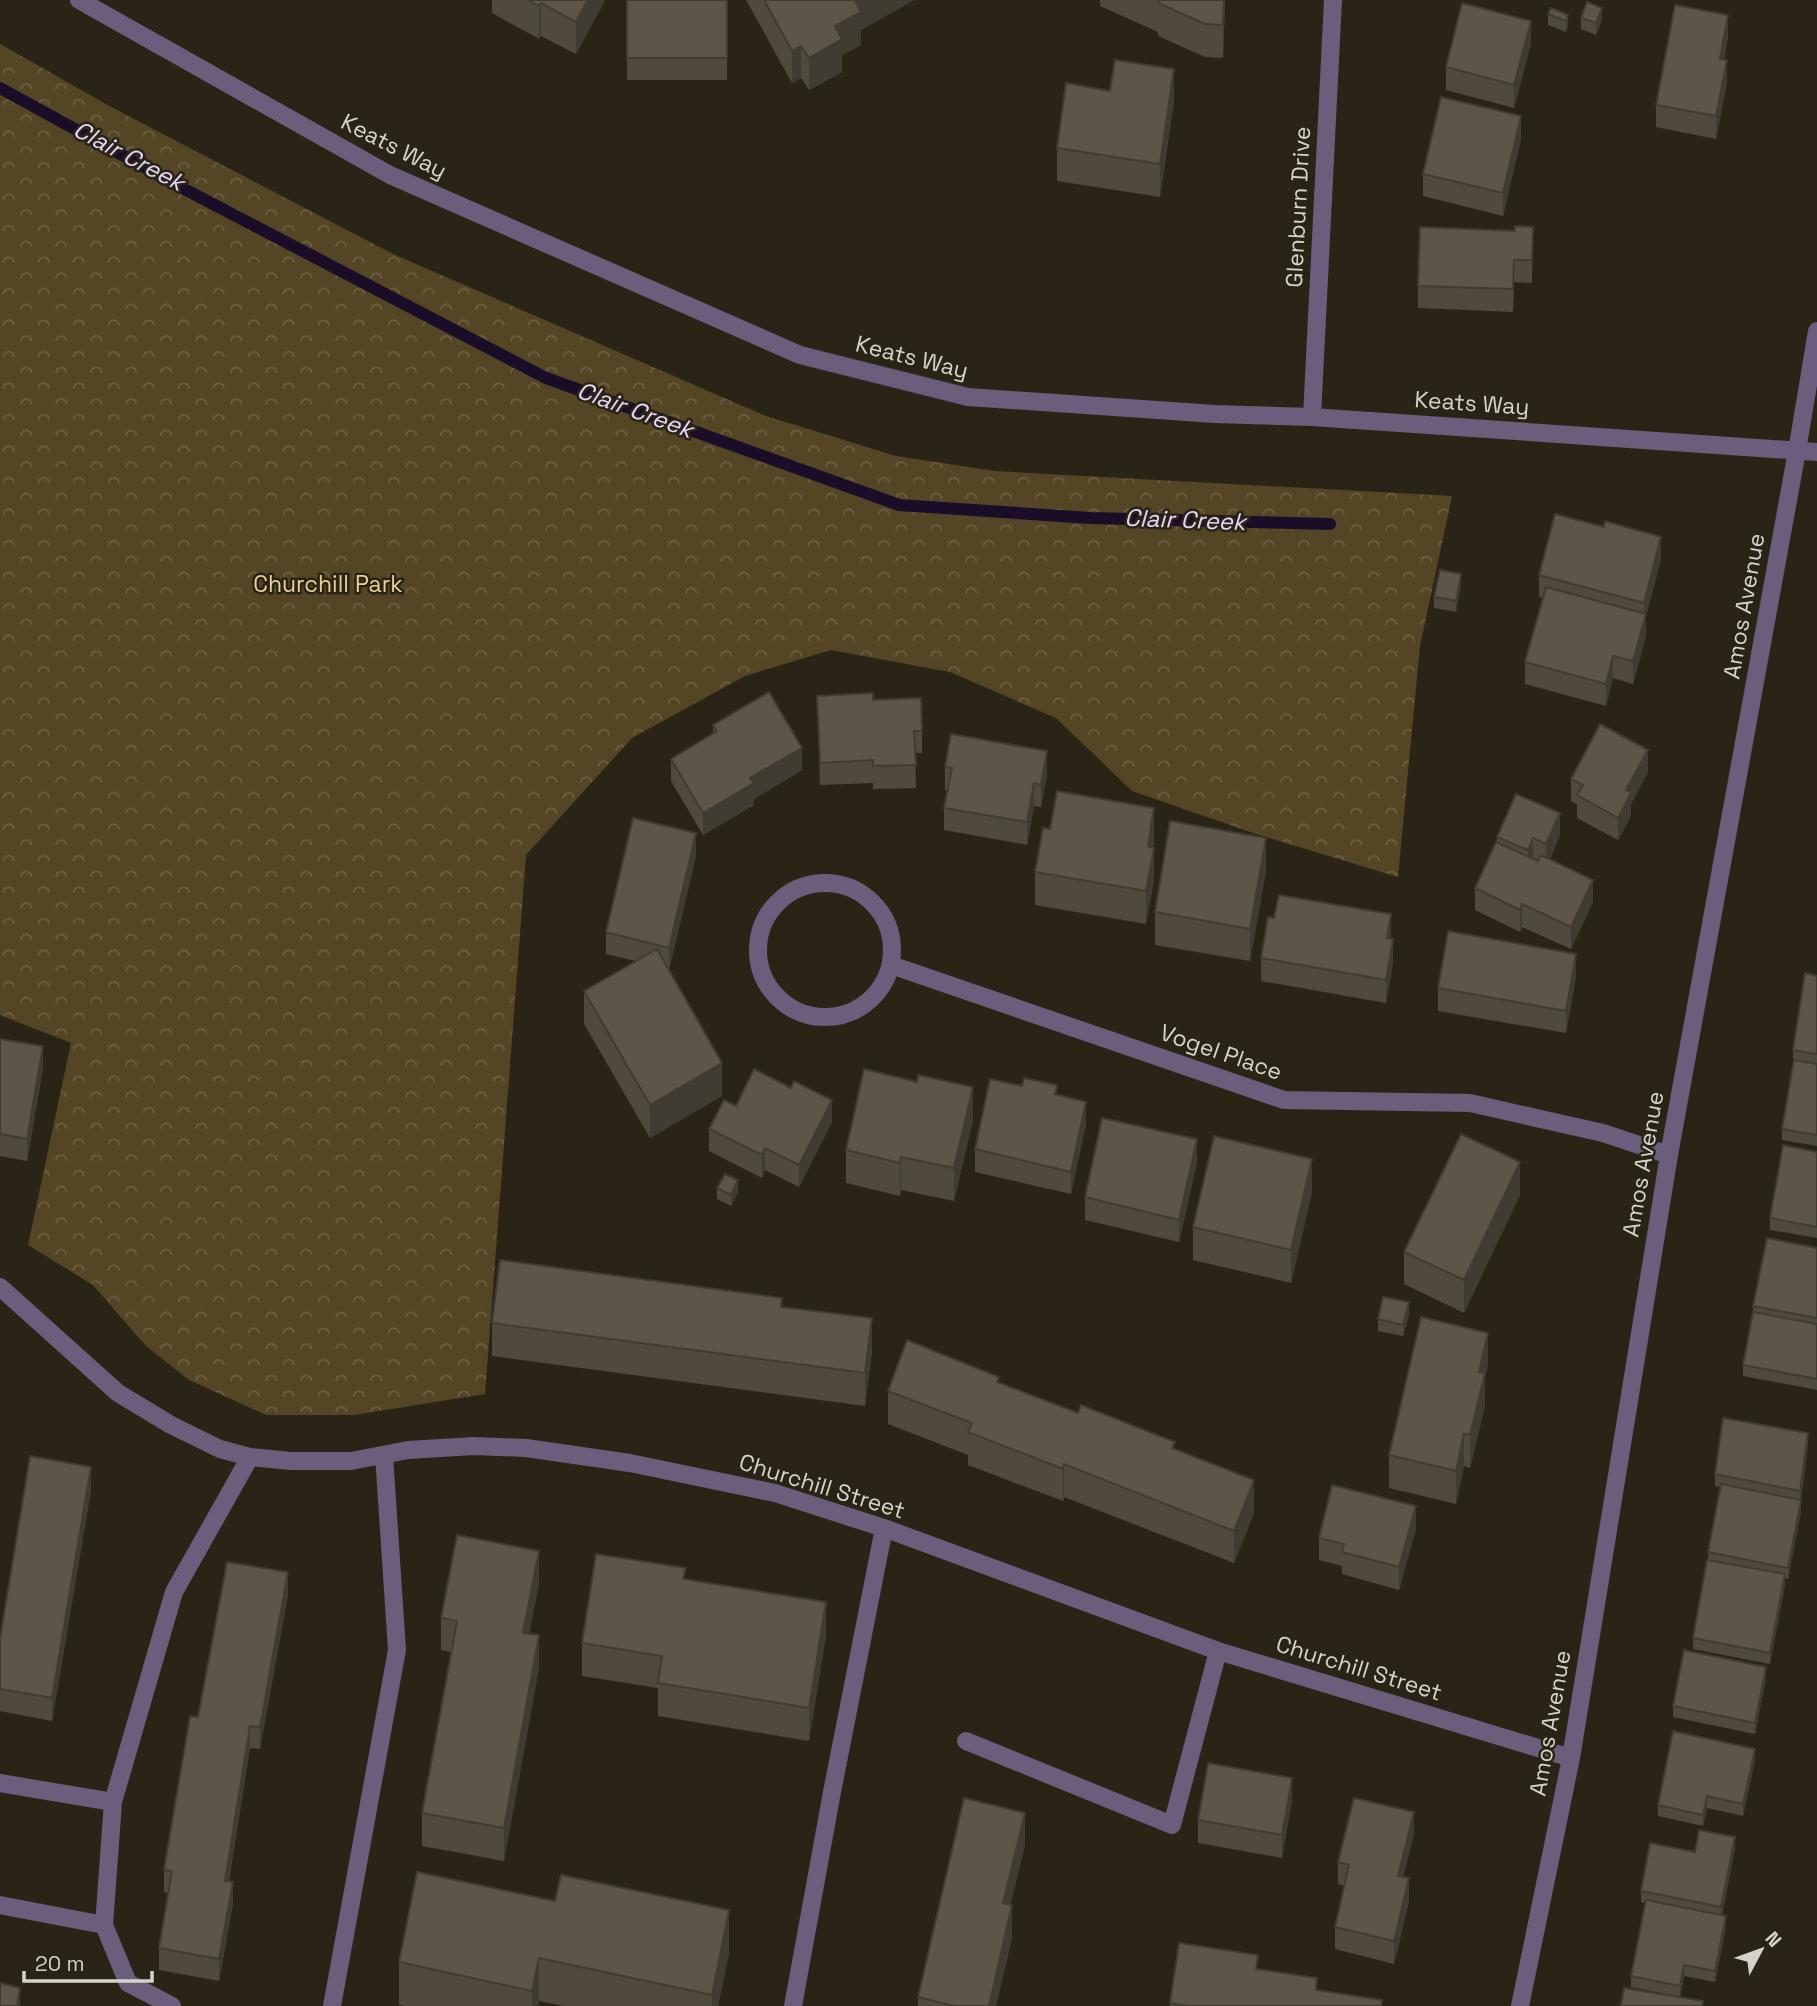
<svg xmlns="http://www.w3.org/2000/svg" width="1817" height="2006" viewBox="0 0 1817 2006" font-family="'Space Grotesk',sans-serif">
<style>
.park{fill:url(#park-crowns)}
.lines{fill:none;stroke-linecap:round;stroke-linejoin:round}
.stream{stroke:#1a0d28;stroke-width:12}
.minor{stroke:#6b5d7c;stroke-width:18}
.wall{fill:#50493d}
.shaded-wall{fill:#413c32}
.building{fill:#5d5547;stroke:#413c32;stroke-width:2}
.labels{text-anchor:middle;stroke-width:5;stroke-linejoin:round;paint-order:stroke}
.street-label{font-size:23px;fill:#d7d3cb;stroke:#2a2417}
.park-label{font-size:23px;fill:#eccf93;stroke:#2a2417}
.water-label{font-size:24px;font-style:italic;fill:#e5d6f9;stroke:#2a2417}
</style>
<defs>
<pattern id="park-crowns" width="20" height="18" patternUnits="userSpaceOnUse" patternTransform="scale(1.75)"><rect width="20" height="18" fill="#544525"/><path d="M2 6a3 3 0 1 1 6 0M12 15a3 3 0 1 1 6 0" fill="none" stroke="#6c5f43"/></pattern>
</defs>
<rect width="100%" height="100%" fill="#2a2417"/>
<path class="park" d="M0 44 113 108 393 254 766 416 896 456 995 471 1452 496 1420 646 1398 877 1256 834 1132 791 1056 718 950 672 831 650 745 676 632 738 526 855 485 1394 354 1415H266L189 1380 146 1346 93 1285 28 1245 71 1043 0 1015Z"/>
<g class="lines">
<path class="stream" d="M0 88 186 190 546 378 899 505 1090 518 1330 524"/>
<path class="minor" d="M79 0 390 175 800 355 968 397 1215 414 1312 417 1817 452
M1312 417 1333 0
M758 950a67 67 0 1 1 134 0a67 67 0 1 1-134 0Z
M891 965 1284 1100 1470 1103 1603 1133 1669 1155
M0 1287 118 1393 171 1425 220 1449 250 1457 291 1461H351L408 1450 474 1446 526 1448 630 1463 775 1493 884 1528 1218 1651 1571 1758
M966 1741 1172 1825 1218 1651
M0 1783 113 1802
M0 1905 104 1925
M172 2006 128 1983 104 1925 113 1802 174 1592 250 1457
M332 2006 397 1650 384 1455
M793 2006 832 1792 884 1528
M1520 2006 1571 1758 1669 1155 1797 451 1817 331"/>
</g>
<path class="wall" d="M492 0H605L576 54 541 36 539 39 492 13Z
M627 0H727V80H627Z
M746 0H914L861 30V45L842 55V72L809 90 801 78 792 83Z
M1100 0H1225L1223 58 1205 57 1158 36V32L1100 6Z
M1548 14 1568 15V26L1566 32 1548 25Z
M1581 18 1602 19 1596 35 1581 29Z
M1728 37 1724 60 1727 82 1716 139 1656 127V105Z
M1531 43 1514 108 1446 90V67Z
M1174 101 1160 197 1057 181V148Z
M1521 139 1503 216 1423 196V174Z
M1533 227 1532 283 1514 282 1513 312 1418 308V286L1515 231Z
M1661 559 1646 616V636L1633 684 1613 678 1606 706 1525 684V662L1543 598 1539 597V575Z
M1461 585 1456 612 1434 608V597Z
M817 696 873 700 922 731V753H915L916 788 873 789V783L820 785Z
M713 725 802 770 754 799V805L703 835 671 781V759L713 734Z
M945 767 1047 774 1041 807 1034 806 1027 845 944 830V808L948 790H945Z
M1648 772 1631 804V816L1618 840 1577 818V804L1571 801V779Z
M1050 829 1154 841 1153 847 1154 880 1146 924 1035 905V872Z
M1560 835 1550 859 1593 902 1571 949 1522 927 1520 932 1475 910V888L1497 842V837Z
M696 856 669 970 722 1096 650 1138 584 1024V991L635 961 606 954V932Z
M1266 871 1250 961 1155 945V912Z
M1391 937 1393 962 1386 1003 1261 981V958Z
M1576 976 1566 1033 1438 1011V988Z
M1817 976V1146L1782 1140V1129L1793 1061V1050Z
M0 1039 43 1068 27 1161 0 1156Z
M1057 1094 1086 1124 1071 1194 975 1172V1149Z
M736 1106 832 1122 799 1187 765 1170 762 1178 709 1151V1129Z
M973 1120 954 1201 901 1190 900 1196 846 1183V1150Z
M1817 1152V1238L1770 1230V1218Z
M1197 1162 1179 1242 1085 1220V1197Z
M717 1188 738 1192 731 1206 717 1199Z
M1312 1192 1291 1283 1193 1260V1227Z
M1520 1195 1464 1313 1404 1284V1252Z
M1817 1248V1390L1743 1376V1365L1753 1313V1306Z
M782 1307 872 1351 865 1406 492 1356V1323Z
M1409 1314 1403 1336 1378 1331V1319Z
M1488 1366 1485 1377V1406L1470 1468 1464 1466 1456 1504 1389 1488V1455Z
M999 1383 1175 1449 1254 1513 1234 1563 1064 1497 1063 1501 968 1465V1455L888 1424V1391Z
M1808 1445 1801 1500V1512L1788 1579 1785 1578V1585L1770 1664 1693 1649V1638L1721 1487 1715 1486V1474Z
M91 1490 52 1721 0 1711V1639Z
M1416 1529 1399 1590 1342 1574V1566L1319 1560V1538Z
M686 1579 826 1635 809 1741 658 1716V1688L582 1676V1643Z
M539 1583 529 1634 539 1668 504 1861 422 1846V1813L451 1652 441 1650V1618Z
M288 1594 260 1749 250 1748 229 1881 233 1904 219 1981 159 1970V1948L168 1893 164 1892V1870L198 1717Z
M1766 1678 1755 1734 1673 1717V1706Z
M1755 1760 1743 1816 1707 1808 1703 1826 1658 1816V1805Z
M1292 1800 1282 1858 1198 1843V1820Z
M1414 1834 1403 1877 1409 1901 1394 1964 1335 1949V1927L1344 1886 1338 1884V1862Z
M1025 1845 1010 1905 1012 1938 996 2006H918V1997Z
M1735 1849 1722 1915 1726 1927 1715 1982 1684 1976 1680 1997 1631 1987V1976L1645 1903 1641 1902V1891L1695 1852Z
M729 1953 718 2006H564L539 2001 538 2006H405L399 2005V1962Z
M1258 1969 1317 1990 1382 2006H1170V2003Z"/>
<path class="shaded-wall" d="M588 0H605L576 54V22Z
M856 0H914L861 30V45L842 55V72L809 90V58Z
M1224 0H1225L1223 58V25Z
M541 3V36L539 39V6Z
M1602 8V19L1596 35V23Z
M1568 15V26L1566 32V21Z
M1728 15V37L1720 81V59Z
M1531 21V43L1514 108V85Z
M801 46V78L792 83V51Z
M1727 60V82L1716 139V116Z
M1174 69V101L1160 197V164Z
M1521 116V139L1503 216V193Z
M1661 537V559L1646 616V636L1633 684V661L1644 624V603Z
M1461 574V585L1456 612V601Z
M1613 656V678L1606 706V684Z
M802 748V770L754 799V805L703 835V813L750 778Z
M1648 750V772L1631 804V816L1618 840V818L1626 790Z
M1047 751V774L1041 807V785Z
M1034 783V806L1027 845V822Z
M1154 808V841L1148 879V846Z
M1560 813V835L1546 866V844Z
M696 833V856L669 970V948Z
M1266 838V871L1250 961V929Z
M1533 838V861L1528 873V850Z
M1154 848V880L1146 924V891Z
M1593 880V902L1571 949V927Z
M1522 904V927L1520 932V910Z
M1391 914V937L1387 960V938Z
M1393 939V962L1386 1003V980Z
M1576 954V976L1566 1033V1011Z
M43 1046V1068L27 1161V1139Z
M722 1063V1096L650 1138V1105Z
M973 1087V1120L954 1201V1168Z
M832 1100V1122L799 1187V1165Z
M1086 1102V1124L1071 1194V1172Z
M1197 1139V1162L1179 1242V1220Z
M765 1148V1170L762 1178V1155Z
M901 1157V1190L900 1196V1163Z
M1312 1159V1192L1291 1283V1250Z
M1520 1162V1195L1464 1313V1280Z
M738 1180V1192L731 1206V1195Z
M1409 1302V1314L1403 1336V1325Z
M872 1318V1351L865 1406V1373Z
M1488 1333V1366L1485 1377V1406L1470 1468V1435L1479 1372Z
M1808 1433V1445L1800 1502V1491Z
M1464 1434V1466L1456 1504V1471Z
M1064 1464V1497L1063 1501V1469Z
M91 1467V1490L52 1721V1698Z
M1254 1480V1513L1234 1563V1531Z
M1801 1500V1512L1788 1579V1568Z
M1416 1506V1529L1399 1590V1567Z
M539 1551V1583L523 1666V1633Z
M288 1572V1594L260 1749V1727Z
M1785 1574V1585L1770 1664V1653Z
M826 1602V1635L809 1741V1708Z
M539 1635V1668L504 1861V1828Z
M1766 1667V1678L1755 1734V1723Z
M250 1726V1748L225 1903V1881Z
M1755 1749V1760L1743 1816V1804Z
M1292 1778V1800L1282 1858V1835Z
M1707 1796V1808L1703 1826V1815Z
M1414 1812V1834L1398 1898V1876Z
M1025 1813V1845L1003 1936V1903Z
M1735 1837V1849L1721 1918V1907Z
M1409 1878V1901L1394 1964V1941Z
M233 1882V1904L219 1981V1959Z
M1012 1905V1938L996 2006H989Z
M729 1910V1953L718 2006H712V1995Z
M1726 1916V1927L1715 1982V1971Z
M539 1958V2001L538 2006H532V1991Z
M1684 1965V1976L1680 1997V1986Z
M20 1988V2006H17Z"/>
<path class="building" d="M528 0H588L576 22 541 3 539 6Z
M627 0H727V58H627Z
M764 0H856L855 1 861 12 835 26 842 39 809 58 801 46 792 51Z
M1159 0H1224L1223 25 1205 24 1158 3Z
M1587 2 1602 8 1596 23 1581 18Z
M1462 3 1531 21 1514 85 1446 67Z
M1675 5 1728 15 1720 59 1727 60 1716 116 1656 105Z
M1551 8 1568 15 1566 21 1548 14Z
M1115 60 1174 69 1160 164 1057 148 1066 83 1110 91Z
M1441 97 1521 116 1503 193 1423 174Z
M1515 226 1533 227 1532 260H1514L1513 289 1418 286 1420 227 1515 231Z
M1555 514 1604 527 1605 521 1661 537 1644 603 1539 575Z
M1440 570 1461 574 1456 601 1434 597Z
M1546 587 1646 614 1633 661 1613 656 1606 684 1525 662Z
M769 692 802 748 750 778 754 783 703 813 671 759 717 731 713 725Z
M873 693V700L921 698 922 731H914L916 765 873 766V760L820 763 817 696Z
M1600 724 1648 750 1626 790 1631 793 1618 818 1577 795 1583 785 1571 779Z
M951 734 1047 751 1041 785 1034 783 1027 822 944 808 952 768 945 767Z
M1057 791 1154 808 1148 846 1154 848 1146 891 1035 872 1043 828 1050 829Z
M1516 794 1560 813 1546 844 1533 838 1528 850 1497 837Z
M633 818 696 833 669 948 606 932Z
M1170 821 1266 838 1250 929 1155 912Z
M1496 842 1538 861 1541 855 1593 880 1571 927 1522 904 1520 910 1475 888Z
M1279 895 1391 914 1387 938 1393 939 1386 980 1261 958 1268 917 1274 918Z
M1448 931 1576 954 1566 1011 1438 988Z
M657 949 722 1063 650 1105 584 991Z
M1805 973 1817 976V1054L1793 1050Z
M0 1039 43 1046 27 1139 0 1134Z
M1794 1060 1817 1064V1135L1782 1129Z
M754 1069 791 1088 794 1081 832 1100 799 1165 765 1148 762 1155 709 1129 724 1100 736 1106Z
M864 1069 917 1082 918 1075 973 1087 954 1168 901 1157 900 1163 846 1150Z
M1024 1078 1057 1085 1055 1094 1086 1102 1071 1172 975 1149 990 1079 1022 1086Z
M1102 1118 1197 1139 1179 1220 1085 1197Z
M1461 1134 1520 1162 1464 1280 1404 1252Z
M1214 1136 1312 1159 1291 1250 1193 1227Z
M1783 1145 1817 1152V1227L1770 1218Z
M725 1174 738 1180 731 1195 717 1188Z
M1767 1238 1817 1248V1318L1753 1306Z
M500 1260 782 1298 781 1307 872 1318 865 1373 492 1323Z
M1383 1297 1409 1302 1403 1325 1378 1319Z
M1753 1312 1817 1324V1379L1743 1365Z
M1421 1317 1488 1333 1479 1372 1485 1373 1470 1435 1464 1434 1456 1471 1389 1455Z
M907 1340 999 1377 997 1382 1078 1413 1081 1405 1175 1442 1172 1448 1254 1480 1234 1531 1064 1464 1063 1469 968 1432 972 1423 888 1391Z
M1723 1418 1808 1433 1800 1491 1715 1474Z
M30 1456 91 1467 52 1698 0 1689V1639Z
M1721 1484 1801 1500 1788 1568 1708 1552Z
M1332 1485 1416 1506 1399 1567 1342 1552 1344 1544 1319 1538Z
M457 1535 539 1551 523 1633 539 1635 504 1828 422 1813 457 1621 441 1618Z
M596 1554 686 1568 683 1579 826 1602 809 1708 658 1683 662 1656 582 1643Z
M1707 1560 1785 1574 1770 1653 1693 1638Z
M227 1562 288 1572 260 1727 250 1726 225 1881 233 1882 219 1959 159 1948 172 1871 164 1870 190 1716 198 1717Z
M1684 1650 1766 1667 1755 1723 1673 1706Z
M1673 1731 1755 1749 1743 1804 1707 1796 1703 1815 1658 1805Z
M1208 1763 1292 1778 1282 1835 1198 1820Z
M964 1798 1025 1813 1003 1903 1012 1905 989 2006H954L918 1997Z
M1354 1798 1414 1812 1398 1876 1409 1878 1394 1941 1335 1927 1349 1865 1338 1862Z
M1699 1830 1735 1837 1721 1907 1641 1891 1650 1843 1695 1852Z
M417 1872 555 1901 561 1875 729 1910 712 1995 539 1958 532 1991 399 1962Z
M1646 1900 1726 1916 1715 1971 1684 1965 1680 1986 1631 1976Z
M1179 1943 1258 1955 1256 1969 1317 1978 1316 1990 1382 2000 1381 2006H1189L1170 2003Z
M0 1983 20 1988 17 2006H0Z
M1624 1988 1703 2001 1702 2006H1621Z"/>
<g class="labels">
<g class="street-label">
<text transform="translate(394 146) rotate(27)" y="8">Keats Way</text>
<text transform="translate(1298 207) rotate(-87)" y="8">Glenburn Drive</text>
<text transform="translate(912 357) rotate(14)" y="8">Keats Way</text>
<text transform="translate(1472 403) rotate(4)" y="8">Keats Way</text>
<text transform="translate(1744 606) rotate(-80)" y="8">Amos Avenue</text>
<text transform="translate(1221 1052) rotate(19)" y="8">Vogel Place</text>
<text transform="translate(1643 1164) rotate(-80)" y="8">Amos Avenue</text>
<text transform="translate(822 1486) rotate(17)" y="8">Churchill Street</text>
<text transform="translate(1359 1668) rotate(17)" y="8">Churchill Street</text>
<text transform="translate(1550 1723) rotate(-80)" y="8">Amos Avenue</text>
</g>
<g class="park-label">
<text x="328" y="592">Churchill Park</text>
</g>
<g class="water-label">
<text transform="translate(129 156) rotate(28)" y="8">Clair Creek</text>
<text transform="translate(635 410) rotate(20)" y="8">Clair Creek</text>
<text transform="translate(1185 520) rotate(2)" y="8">Clair Creek</text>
</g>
</g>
<g transform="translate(1761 1950) rotate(49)" stroke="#2a2417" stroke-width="5" paint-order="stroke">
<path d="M0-5L12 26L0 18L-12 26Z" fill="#d7d3cb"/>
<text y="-10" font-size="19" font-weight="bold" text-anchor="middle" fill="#d7d3cb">N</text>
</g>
<path d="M24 1971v10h128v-10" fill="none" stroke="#d7d3cb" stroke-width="3.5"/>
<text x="35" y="1971" font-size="21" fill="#d7d3cb" stroke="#2a2417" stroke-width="5" paint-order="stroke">20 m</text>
</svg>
